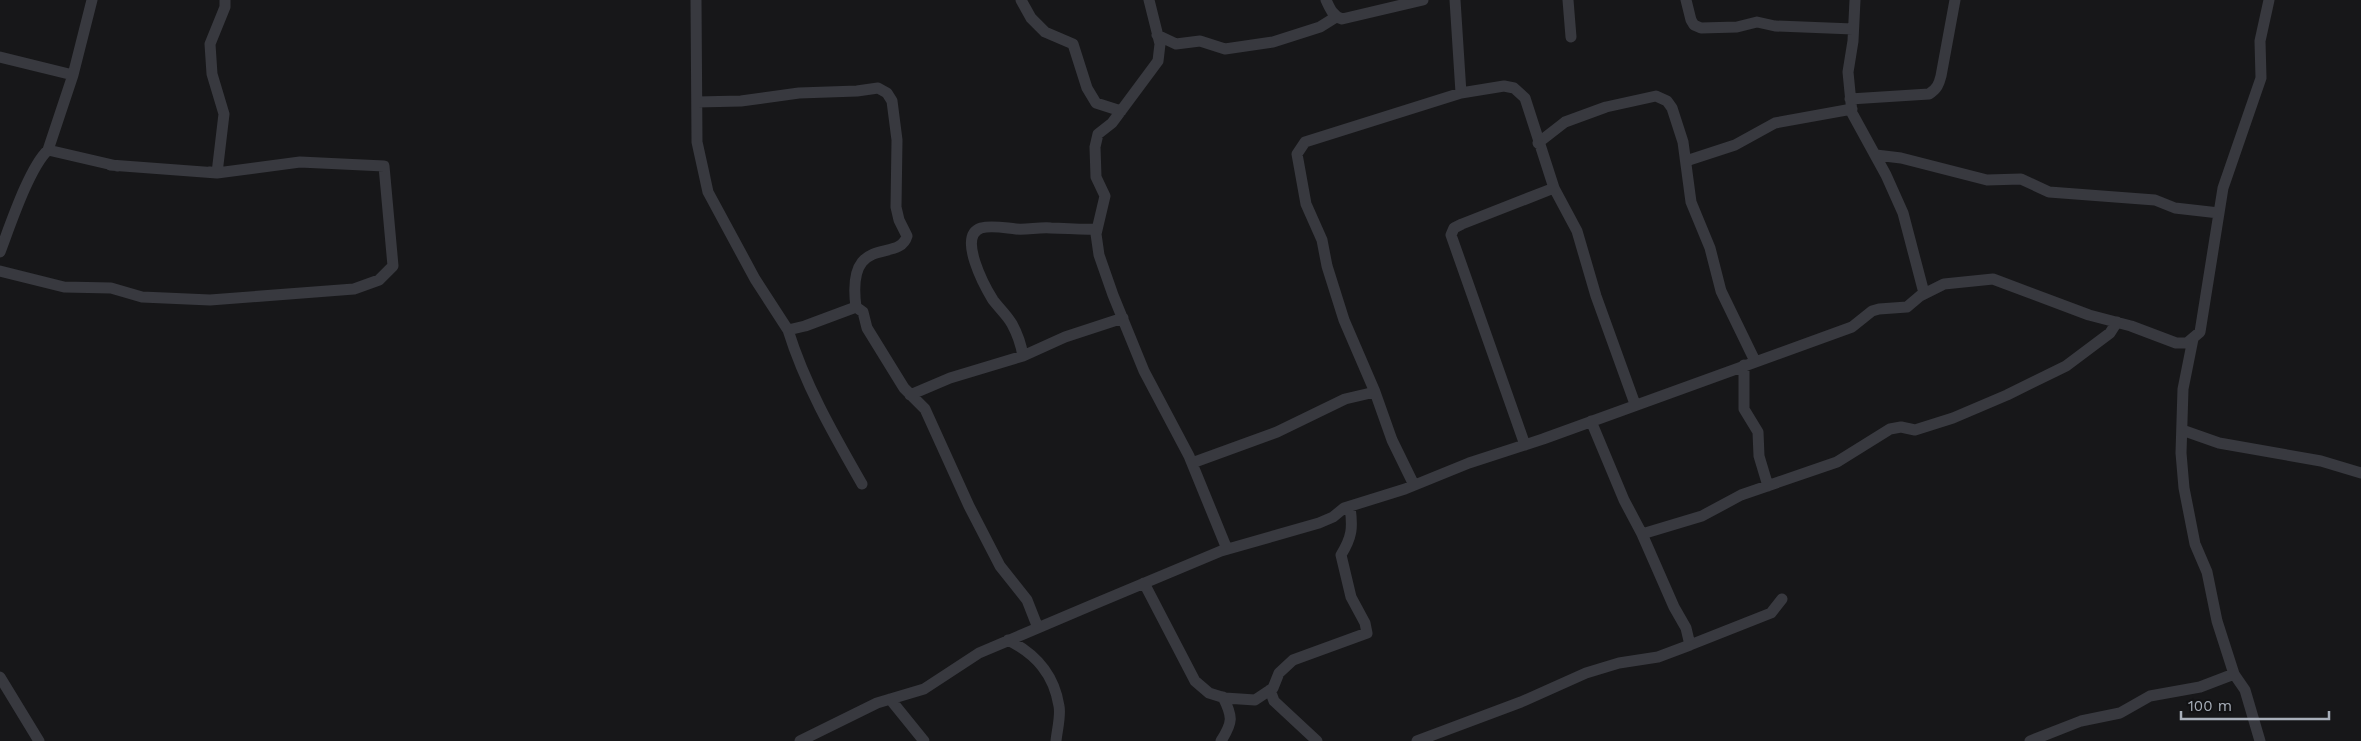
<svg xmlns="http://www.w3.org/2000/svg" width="2361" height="741" viewBox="0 0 2361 741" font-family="'Work Sans',sans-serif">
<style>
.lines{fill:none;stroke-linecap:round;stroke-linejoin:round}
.minor{stroke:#38393f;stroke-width:11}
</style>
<rect width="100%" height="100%" fill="#171719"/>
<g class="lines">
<path class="minor" d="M696 0 697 142 708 192 755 279 788 330 805 326 856 307 863 312 867 328 904 388 925 409 969 506 1000 566 1027 600 1038 628
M1021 0 1031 18 1045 32 1073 44 1087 88 1096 103 1121 111
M1149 0 1160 44 1158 61 1112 123 1098 134 1095 147 1096 177 1105 196 1096 234 1099 255 1113 295 1144 371 1189 456 1227 549
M1326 0C1330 9 1333 16 1342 19L1423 0
M1455 0 1461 93
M1568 0 1571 37
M1686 0 1691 20 1694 25 1701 28 1737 27 1757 22 1775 26 1853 29
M1855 0 1853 41 1848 72 1852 113 1886 175 1903 213 1924 293
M1157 35 1176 44 1200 41 1225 49 1273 42 1320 27 1336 17
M0 57 73 75
M1850 99 1929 94C1937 89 1939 84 1941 76L1955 0
M697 102 741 101 799 93 857 91 878 88 887 93 892 101 897 140 896 207 899 220 907 236C899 264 846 231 856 307
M1538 143 1565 122 1606 107 1656 96 1667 101 1672 108 1683 142 1691 202 1710 248 1721 291 1755 361
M48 150 117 166
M1876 155 1901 158 1987 180 2021 179 2049 192 2155 200 2175 208 2219 213
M1686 161 1735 145 1775 123 1852 109
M210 172 217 173 224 114 212 74 210 44 225 7V0
M0 252C10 226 29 168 48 150L73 75 92 0
M0 271 64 287 111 288 142 297 210 300 354 289 379 280 393 266 384 166 300 162 217 173 110 165
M788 330C805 385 834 435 862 484
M2193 339 2183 389 2181 453 2184 488 2195 544 2207 572 2217 621 2234 674 2245 690 2260 741
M1023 356C1021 344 1018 335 1012 324 1007 315 999 308 993 300 985 287 957 236 981 228 992 225 1005 228 1016 229 1027 230 1039 227 1051 228 1066 228 1081 230 1097 229
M1744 365V409L1758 432 1759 456 1768 486
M910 395 950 378 1023 356 1065 337 1123 318
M2182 430 2219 443 2321 461 2361 473
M1525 445 1451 235 1454 228 1462 224 1554 188 1577 231 1596 296 1635 404
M1192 463 1277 432 1345 399 1375 392
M1414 485 1392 440 1375 392 1344 320 1327 266 1322 240 1306 204 1297 154 1305 142 1461 93 1504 86 1514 88 1525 98 1554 188
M1642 534 1702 516 1741 495 1837 462 1890 429 1901 427 1915 430 1953 418 2007 395 2066 366 2110 333 2117 322
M1144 583 1195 681 1209 693 1225 698 1255 700 1273 688 1279 673 1293 660 1367 633 1365 623 1351 597 1341 555C1352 537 1353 528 1350 507
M1008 640C1036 654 1054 674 1059 706 1061 716 1057 730 1056 741
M1690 645 1771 613 1782 599
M0 677 39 741
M1270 690 1274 701 1317 741
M890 699 924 741
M800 741 877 703 924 689 979 653 1092 605 1221 551 1319 523 1333 517 1344 508 1405 489 1469 463 1543 439 1852 327 1872 311 1879 309 1907 307 1920 296 1944 284 1993 279 2089 315 2131 326 2176 343H2187L2200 332 2223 188 2261 78 2260 41 2269 0
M1221 741C1233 722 1233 717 1223 697
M1417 741 1521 702 1586 673 1619 663 1658 657 1690 645 1686 628 1674 607 1642 534 1624 500 1591 421
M2030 741 2081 721 2120 713 2150 696 2200 687 2234 674"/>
</g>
<path d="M2181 711v8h148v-8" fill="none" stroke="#a8afba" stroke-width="2.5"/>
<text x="2188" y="711" font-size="15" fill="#a8afba" stroke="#121214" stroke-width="4" paint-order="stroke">100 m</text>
</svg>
